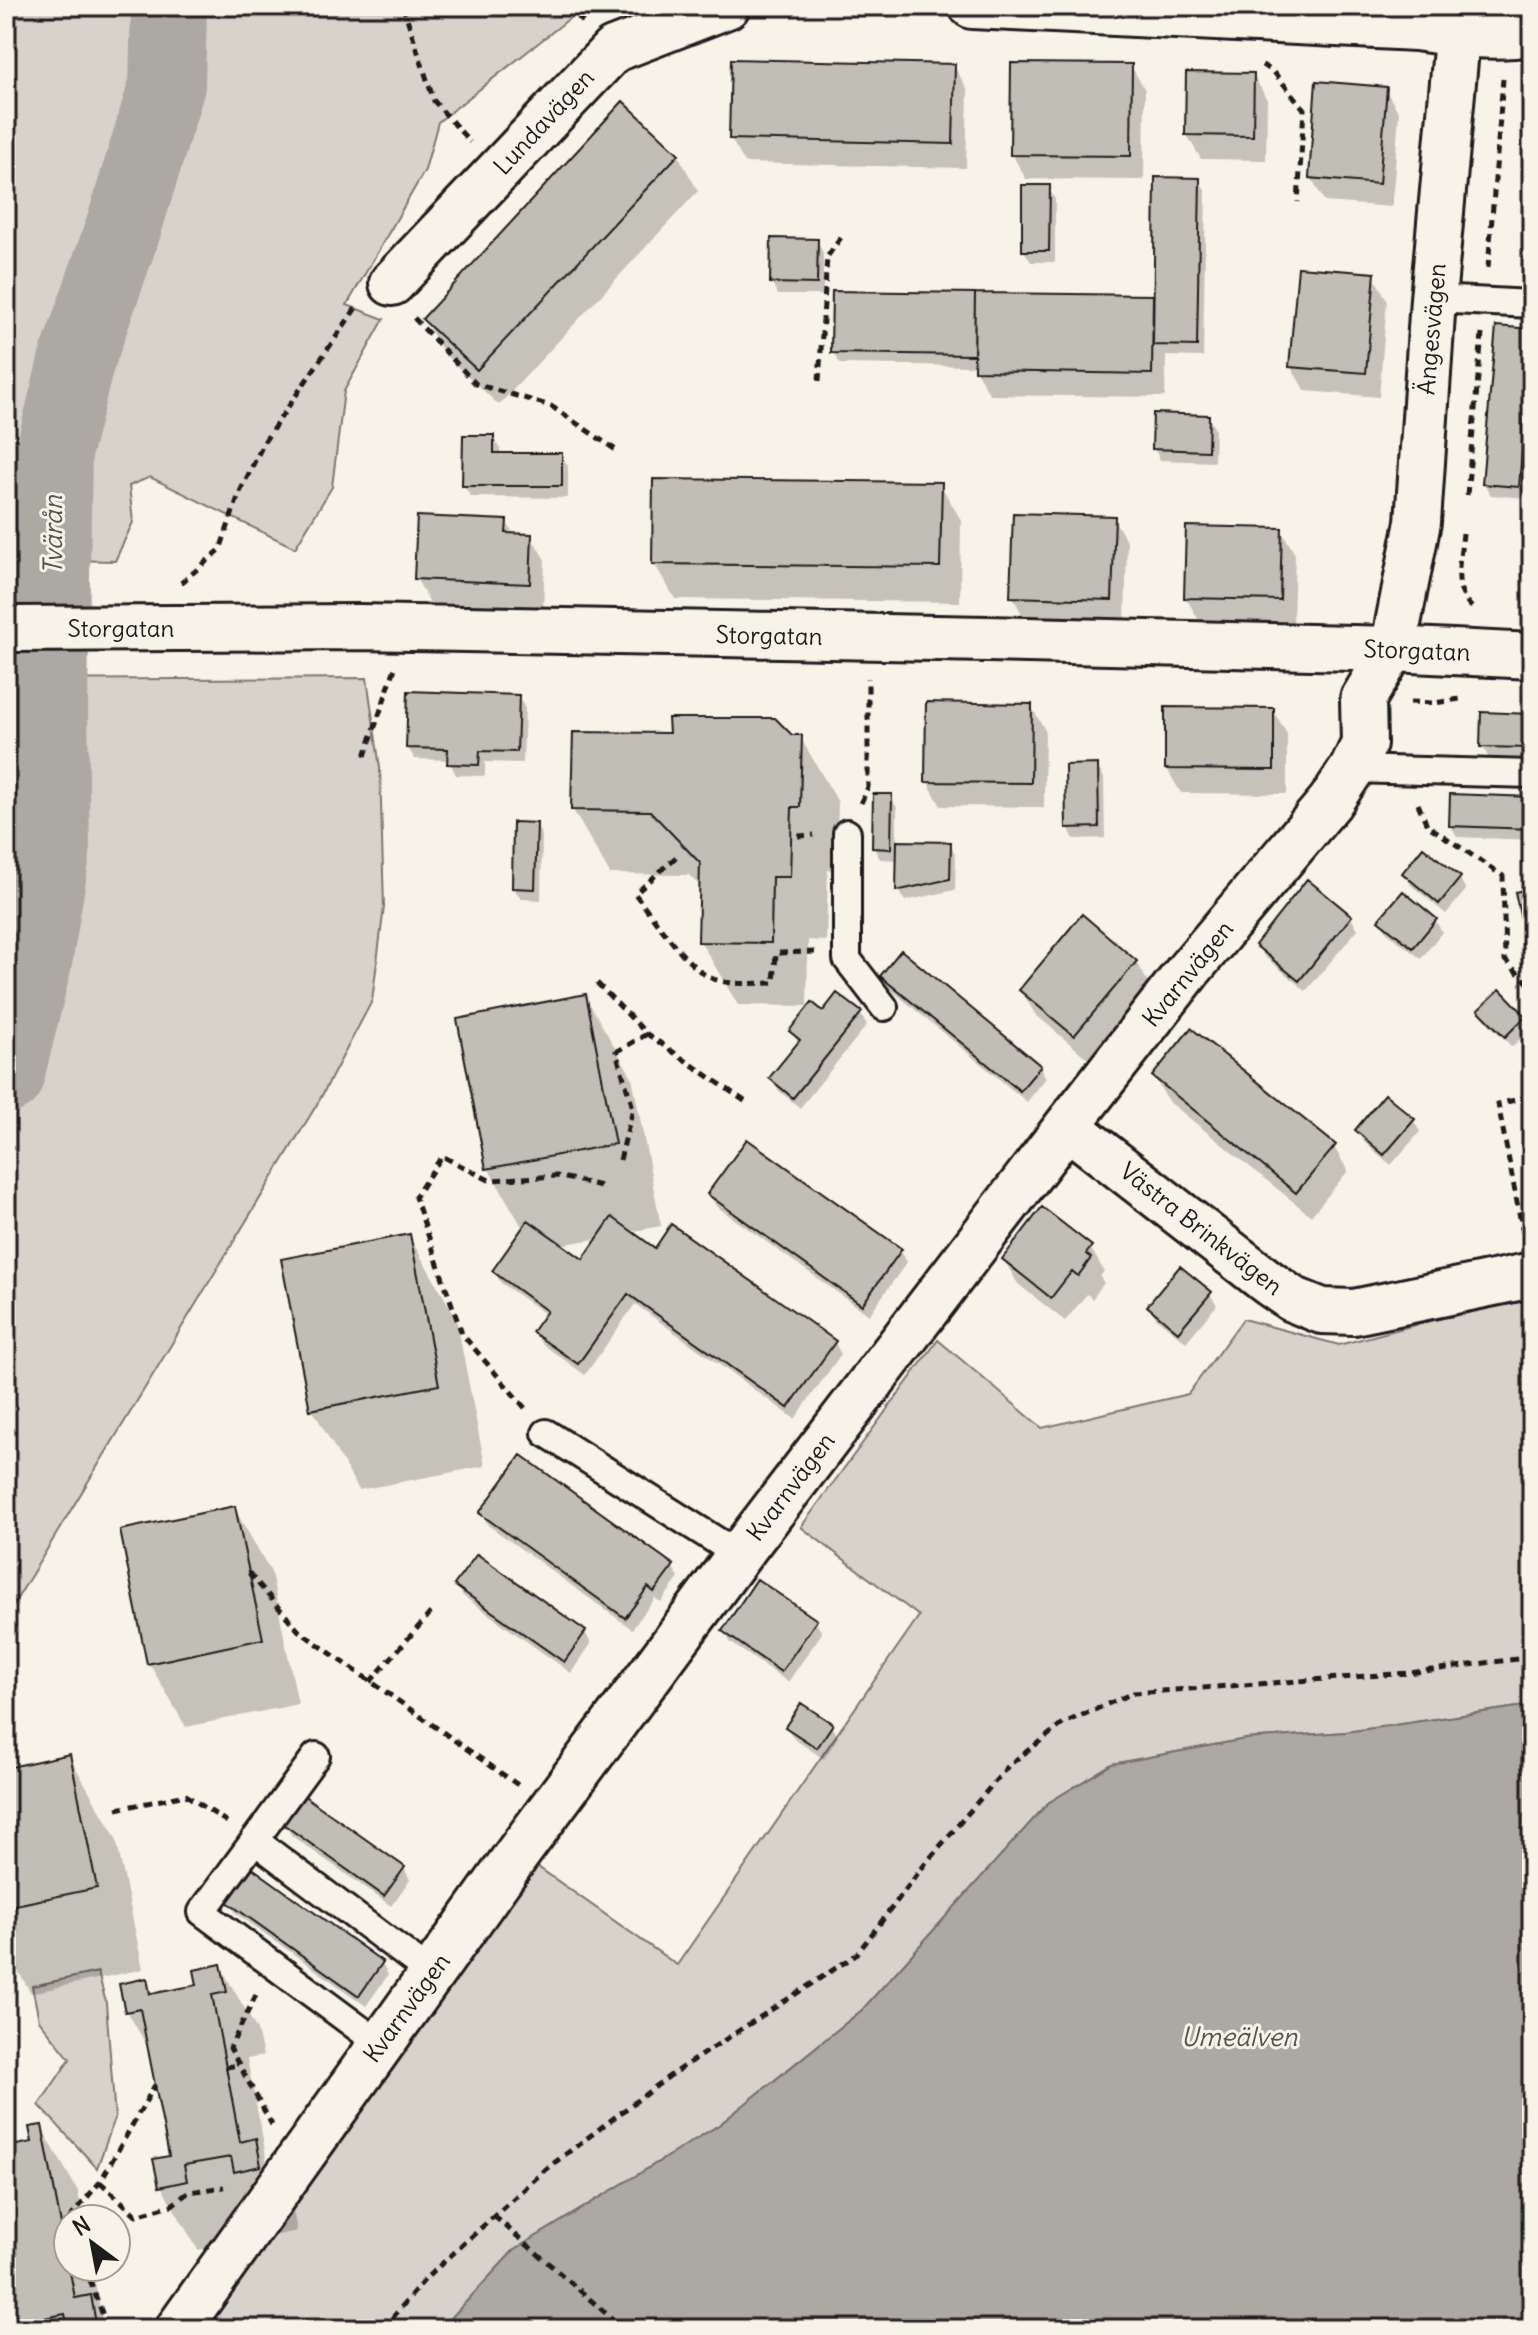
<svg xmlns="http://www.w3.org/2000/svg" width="1538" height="2335" viewBox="0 0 1538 2335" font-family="Delius,sans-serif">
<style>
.green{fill:#d7d3cb;stroke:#7a7874;stroke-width:2}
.water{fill:#aca9a2;stroke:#72716c;stroke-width:2}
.shadow{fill:#0003;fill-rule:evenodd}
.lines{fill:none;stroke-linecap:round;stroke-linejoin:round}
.river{stroke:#aca9a2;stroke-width:76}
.building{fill:#c0beb5;stroke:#1c1c1c;stroke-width:2}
.service-casing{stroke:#1c1c1c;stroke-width:32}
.minor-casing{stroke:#1c1c1c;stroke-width:50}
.tertiary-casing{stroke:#1c1c1c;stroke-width:50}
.path{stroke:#1c1c1c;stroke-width:5;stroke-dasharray:8 6;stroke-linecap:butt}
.service{stroke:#f7f3e8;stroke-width:26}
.minor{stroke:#f7f3e8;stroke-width:44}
.tertiary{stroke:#f7f3e8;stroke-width:44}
.labels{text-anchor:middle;stroke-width:6;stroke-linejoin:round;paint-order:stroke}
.street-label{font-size:24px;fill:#1c1c1c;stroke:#f7f3e8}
.water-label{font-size:26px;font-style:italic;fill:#565452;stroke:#f7f3e8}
</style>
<rect width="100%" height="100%" fill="#f7f3e8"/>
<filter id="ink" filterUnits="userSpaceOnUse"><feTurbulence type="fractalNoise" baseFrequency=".0125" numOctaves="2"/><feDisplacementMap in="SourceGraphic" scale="16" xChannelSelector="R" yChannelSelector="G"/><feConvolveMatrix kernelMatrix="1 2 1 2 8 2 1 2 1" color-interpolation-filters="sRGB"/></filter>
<g filter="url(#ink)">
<path class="green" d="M15 6H594L575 14 438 122 425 170 347 305 384 319 344 391 332 487 295 548 150 477 129 486 133 522 115 561 6 559V65L14 40Z
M367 678 380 768 384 907 372 1001 319 1101 6 1617V680Z
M1532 1294V1705L1346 1732 1246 1739 1112 1764 1048 1803 862 2010 719 2125 514 2250 441 2329H178L518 1853 677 1965 919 1616 801 1527 938 1340 1042 1428 1188 1394 1243 1319 1339 1345Z
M98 1972 106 2003 115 2118 97 2168 39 2105 70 2059 39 2020 32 1986Z"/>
<path class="water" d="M1532 1705V2329H441L514 2250 719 2125 862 2010 1048 1803 1112 1764 1246 1739 1346 1732Z"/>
<path class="shadow" d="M954 66 968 90 966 168 745 163 731 139Z
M1131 66 1145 90 1144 180 1026 179 1012 154Z
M1253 75 1267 99 1266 160 1201 159 1187 135Z
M1385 89 1399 113 1392 207 1325 202 1311 178Z
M678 155 698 191 499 405 445 355 424 319Z
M1199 180 1206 191 1203 357 1166 356 1165 397 990 395 976 371V366L840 364 833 352 834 293 1155 297Z
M1048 187 1055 199V262H1031L1024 251Z
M817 241 823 253V295H778L772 283Z
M1373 275 1387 300 1379 397 1305 391 1291 367Z
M1498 328 1532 332V416L1525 498 1491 495 1484 484Z
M1208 417 1215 429 1214 462 1160 460 1154 448Z
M493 437 500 449V455H561L568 466V498L471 497 464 486Z
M940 484 961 520 960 602 675 599 654 563Z
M1113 518 1127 542 1125 623 1026 621 1012 596Z
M506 521 514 535 531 536 545 560 543 607 430 603 416 578Z
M1281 530 1295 554 1293 624 1200 622 1186 598Z
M518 697 525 708 523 763 485 762V776L456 775 449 760 415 759 408 748Z
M1031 706 1045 730 1044 807 941 806 927 781Z
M1273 710 1287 734V794L1181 793 1167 769Z
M1532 716V759L1489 758 1482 746Z
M671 735 800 737 838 802 836 871 828 870 826 941 808 940 807 1006 738 1005 700 941 702 888 689 875 610 874 573 810Z
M1097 766 1104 778 1105 838 1074 839 1068 827Z
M891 796 897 808V843L950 844 956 856 955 890 905 901 898 890 899 860 880 859 874 848Z
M1532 799V840L1457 837 1451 825Z
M536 824 542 836 541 900 521 899 514 888Z
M1404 873 1460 879 1466 890 1446 914 1411 885Z
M1308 882 1351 918 1358 929 1306 991 1264 956 1257 945Z
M1403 894 1436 921 1442 932 1421 959 1387 932 1381 920Z
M1136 962 1150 986 1088 1059 1035 1014 1021 990Z
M882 976 1040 1067 1046 1078 1027 1102 889 988Z
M585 996 632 1077 661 1226 629 1232 655 1250 835 1343 841 1354 795 1419 635 1304 585 1375 541 1343 535 1332 547 1315 501 1283 494 1271 524 1230 488 1168ZM600 1238 583 1262 560 1245Z
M1481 1011 1525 1017 1531 1028 1512 1047 1487 1022Z
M823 1013H860L867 1025 800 1108 778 1090 771 1079 799 1044 791 1031Z
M1154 1077 1334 1147 1348 1171 1311 1216 1168 1101Z
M1413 1120 1420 1132 1391 1165 1364 1142 1357 1130Z
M709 1194 900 1250 907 1262 869 1315 716 1206Z
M409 1236 456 1318 485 1466 359 1490 312 1409Z
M1090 1247 1104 1271 1100 1277 1104 1283 1092 1299 1087 1294 1065 1321 1018 1284 1004 1260Z
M1210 1294 1217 1305 1186 1342 1156 1318 1150 1306Z
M234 1508 271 1572 298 1704 186 1727 149 1663Z
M482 1513 672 1566 679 1578 661 1602 655 1598 632 1629 488 1525Z
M457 1585 585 1632 591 1644 571 1673 463 1596Z
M815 1621 822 1633 788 1682 731 1643 724 1631Z
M831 1726 838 1737 824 1759 794 1739 787 1727Z
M69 1756 116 1838 143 1969 31 1993 6 1950V1770Z
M285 1824 404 1868 410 1880 391 1906 292 1836Z
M229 1902 382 1963 388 1975 366 2006 236 1913Z
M220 1966 257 2030 263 2056 247 2059 262 2134 267 2163 292 2205 297 2231 273 2236 265 2221 220 2230 222 2245 198 2250 161 2186 171 2157 151 2053 127 2011 146 1981 154 1995 199 1986Z
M41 2127 78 2191 83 2219H68V2267H92L102 2319 108 2329H6V2149L34 2144Z"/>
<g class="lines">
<path class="river" d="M6 1076 34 962 52 853 50 707 54 450 76 363 124 226 167 85 169 6"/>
</g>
<path class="building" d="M731 59 955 64 953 144 729 139Z
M1011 63 1132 64 1131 156 1010 155Z
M1186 72 1254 73 1253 136 1185 135Z
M1316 81 1387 87 1379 184 1309 178Z
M623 101 679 154 477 370 422 319Z
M1155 177 1200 178 1197 346 1153 345Z
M1022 185H1050L1049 251H1022Z
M771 238 818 239 817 284 770 283Z
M1298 267 1375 273 1366 373 1289 367Z
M832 291 975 293 974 355 831 353Z
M975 293 1153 295 1152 374 974 371Z
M1496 326 1532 329 1519 487 1482 484Z
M1153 413 1209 415 1208 451 1152 449Z
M463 435H494V453H562V486H462Z
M653 479 942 482 940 567 652 564Z
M1013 513 1115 516 1112 600 1010 597Z
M417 516 507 520 506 533 532 534 530 584 414 579Z
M1186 526 1282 528 1280 600 1184 598Z
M408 691 519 695 517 752 480 751 479 765 447 764 448 749 406 748Z
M926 702 1032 704 1031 783 925 782Z
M1165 707 1274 708V770L1165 769Z
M1481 712 1532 714V748L1480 747Z
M668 718H775L792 735H802L800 807H792L790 877H772L771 943 698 942 700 863 650 811 571 810 573 732 669 733Z
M1098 764 1099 827 1066 828 1065 765Z
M873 794H892L891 849 872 848Z
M1450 794 1532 797V829L1449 826Z
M513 822 537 823 535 889 512 888Z
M897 841 951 842 950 879 896 891Z
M1423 847 1461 877 1439 904 1402 873Z
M1307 879 1352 916 1299 981 1255 945Z
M1532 888V971L1515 892Z
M1403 891 1437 919 1413 948 1378 920Z
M1082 914 1137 961 1074 1036 1019 990Z
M901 950 1041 1066 1020 1091 880 976Z
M1500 989 1526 1016 1505 1037 1478 1010Z
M837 993 862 1012 793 1098 769 1078 800 1040 789 1031 812 1002 823 1011Z
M586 994 615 1144 486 1169 457 1019Z
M1191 1028 1336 1145 1296 1193 1152 1076Z
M1385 1094 1415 1119 1384 1155 1355 1130Z
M747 1139 902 1249 862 1305 707 1194Z
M1042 1207 1092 1246 1086 1254 1091 1258 1078 1276 1072 1271 1051 1298 1002 1259Z
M612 1217 655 1248 671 1224 836 1341 788 1408 628 1294 578 1364 532 1332 547 1311 492 1271 528 1220 583 1259Z
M410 1234 439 1385 310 1410 281 1259Z
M1180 1266 1212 1292 1178 1332 1147 1306Z
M521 1455 674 1565 654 1592 648 1587 625 1618 479 1513Z
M235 1506 263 1639 147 1664 120 1530Z
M477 1554 586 1631 564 1662 454 1585Z
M757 1579 817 1620 781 1672 722 1631Z
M801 1703 833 1724 817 1748 785 1727Z
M70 1754 97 1888 6 1907V1768Z
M303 1795 405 1867 384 1896 283 1824Z
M251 1867 383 1962 359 1996 227 1902Z
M221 1964 227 1992 212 1995 226 2067 240 2142 256 2138 261 2166 234 2172 231 2157 184 2165 187 2181 159 2187 153 2159 169 2156 140 2009 125 2012 119 1984 147 1978 150 1994 197 1985 194 1970Z
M42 2125 75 2298 91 2295 96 2324 68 2329 65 2314 19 2323 20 2329H6V2147L32 2142 29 2127Z"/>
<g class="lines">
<defs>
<path id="service" d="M1433 299 1532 304
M1352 769 1532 774
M847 833V959L884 1007
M546 1433 739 1555
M316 1756 202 1912 380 2044
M254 1840 432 1974"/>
<path id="minor" d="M972 6 1416 28C1455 34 1493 39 1532 33
M392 283 613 50 727 6
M1067 1126 1269 1283 1292 1299 1322 1311 1354 1312 1532 1275
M178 2329 518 1853 739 1555 1067 1126 1188 971 1330 802 1352 769 1364 744 1363 699 1393 649 1418 522 1433 299 1460 6"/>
<path id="tertiary" d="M6 629 359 627 988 639 1393 649 1532 656"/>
</defs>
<use href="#service" class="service-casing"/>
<use href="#minor" class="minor-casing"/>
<use href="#tertiary" class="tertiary-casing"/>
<path class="path" d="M403 6 434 101 470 142
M553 6 575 14 583 22
M1262 65 1273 71 1304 109 1298 202
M6 73V156
M1488 268 1503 79
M414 318 476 384 551 406 616 450
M819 381 827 257 842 236
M1467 495 1482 334
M1463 533C1461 559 1450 590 1474 609
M181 583 220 550 239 494 264 442 358 305
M1410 702 1435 703 1460 699
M365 756 395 668
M861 803 868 787V678
M1418 804 1427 825 1503 876 1505 960 1532 987
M798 836 814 835
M676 857 635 894C652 915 688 969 711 978 730 986 754 983 774 983L776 953 815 952
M597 983 647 1034 746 1102
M620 1160 633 1108 616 1052 647 1034
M1523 1233 1498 1104 1532 1096
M525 1408 462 1334 415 1197 442 1156 489 1180 557 1176 601 1186
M249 1573 299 1631 518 1785
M370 1682 433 1610
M117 1809 186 1795 227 1822
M256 1995 230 2048 272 2125
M226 2067 239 2065
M100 2182 136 2215 172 2205 189 2192 224 2187
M494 2216 624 2329
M69 2219 100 2182 155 2085
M61 2228 68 2220
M85 2267 108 2329
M383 2329 426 2278 546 2169 675 2072 856 1955 925 1864 1009 1765 1064 1723 1133 1693 1409 1673 1532 1657"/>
<use href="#service" class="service"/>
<use href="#minor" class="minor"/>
<use href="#tertiary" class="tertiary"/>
</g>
</g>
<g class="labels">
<g class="street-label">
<text transform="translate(544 122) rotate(-47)" y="8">Lundavägen</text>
<text transform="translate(1432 329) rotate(-85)" y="8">Ängesvägen</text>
<text x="121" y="637">Storgatan</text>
<text transform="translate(769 636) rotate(1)" y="8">Storgatan</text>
<text transform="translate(1417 651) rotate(2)" y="8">Storgatan</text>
<text transform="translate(1188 974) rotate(-51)" y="8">Kvarnvägen</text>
<text transform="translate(1201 1229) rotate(38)" y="8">Västra Brinkvägen</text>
<text transform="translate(791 1487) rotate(-53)" y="8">Kvarnvägen</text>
<text transform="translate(407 2008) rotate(-54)" y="8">Kvarnvägen</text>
</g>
<g class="water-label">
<text transform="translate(53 535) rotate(-90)" y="9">Tvärån</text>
<text x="1239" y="2046">Umeälven</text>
</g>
</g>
<rect width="1538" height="2335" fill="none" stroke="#f7f3e8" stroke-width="32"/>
<rect x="16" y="16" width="1506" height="2303" fill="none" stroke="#1c1c1c" stroke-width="3" filter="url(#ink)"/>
<g transform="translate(92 2243) rotate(328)"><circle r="38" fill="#f7f3e8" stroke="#9f9d96" stroke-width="2"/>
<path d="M0-6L14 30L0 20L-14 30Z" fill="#1c1c1c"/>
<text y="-12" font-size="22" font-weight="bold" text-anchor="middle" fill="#1c1c1c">N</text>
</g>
</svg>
